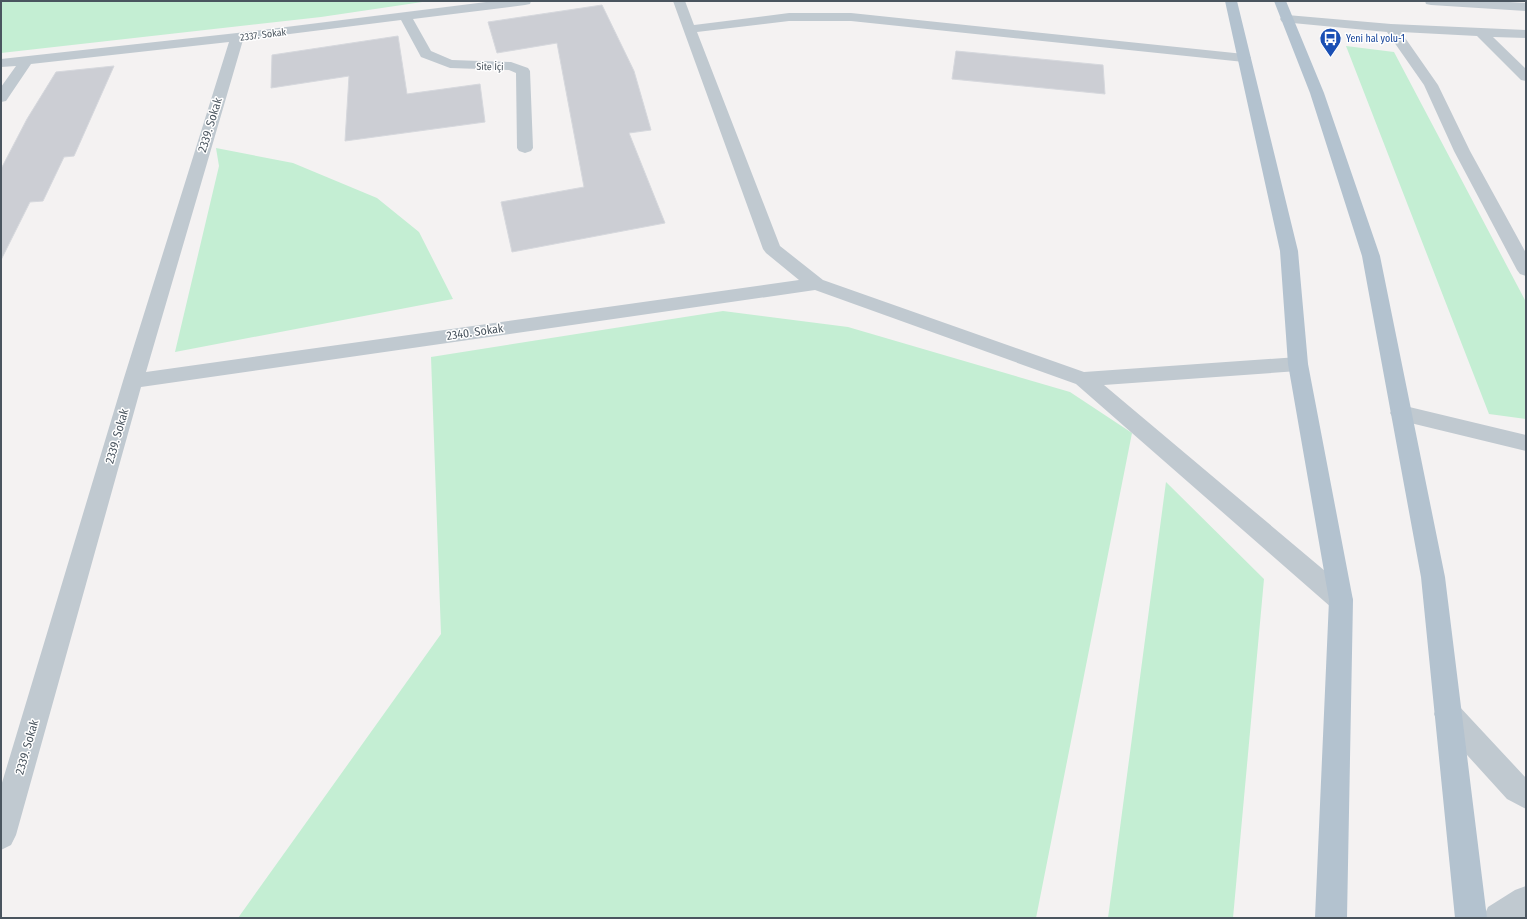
<svg xmlns="http://www.w3.org/2000/svg" width="1527" height="919" viewBox="0 0 1527 919" font-family="'Fira Sans Condensed',sans-serif">
<style>
.green{fill:#c4eed3}
.building{fill:#ccced4;stroke:#d6d8dd}
.lines{fill:none;stroke-linecap:round;stroke-linejoin:round}
.minor{fill:#c0c9d0;fill-rule:evenodd}
.major{fill:#b3c2cf;fill-rule:evenodd}
.labels{text-anchor:middle;stroke-width:3;stroke-linejoin:round;paint-order:stroke}
.far-street-label{font-size:10px;fill:#4a555f;stroke:#fff}
.far-transit-label{font-size:10px;fill:#164399;stroke:#fff;text-anchor:start}
.street-label{font-size:12px;fill:#4a555f;stroke:#fff}
</style>
<rect width="100%" height="100%" fill="#f4f2f2"/>
<path class="green" d="M1 1H429L321 17 1 53Z
M1346 46 1394 52 1526 302V419L1489 414Z
M216 148 293 163 377 198 419 232 453 299 175 352 219 166Z
M723 311 848 327 1070 392 1132 433 1036 918H238L441 634 431 357Z
M1166 482 1264 579 1233 918H1108Z"/>
<path class="building" d="M602 5 634 71 651 130 629 133 665 223 512 252 501 202 584 187 557 43 497 53 488 22Z
M398 36 407 94 480 84 485 122 345 141 349 76 271 88 272 55Z
M956 51 1103 65 1105 94 952 79Z
M114 66 74 156 64 157 43 201 30 202 1 260V169L27 119 56 72Z"/>
<g class="lines">
<path class="minor" d="M494 1H531L530 4 525 5 413 19 431 51 452 60 511 62 528 68 530 71 533 148 531 151 525 153 519 151 517 148 516 73 509 70 450 68 421 57 401 20 243 40 146 372 799 280 766 253 763 249 673 1H685L694 25 789 13H851L1244 54 1249 55 1251 58 1249 61 1244 62 851 21H789L697 32 780 246 823 280 1084 372 1298 357 1305 359 1308 364 1305 369 1298 371 1104 385 1350 592 1353 600 1350 608 1341 611 1332 608 1076 384 815 290 141 387 16 835 11 845 1 850V786L123 381 229 42 31 64 6 101 1 102V87L16 66 1 67V59L237 33Z
M1425 1H1492L1526 3V11L1431 5 1426 4Z
M1287 15 1391 24 1526 30V38L1493 37 1526 69V81L1521 80 1477 36 1401 32 1438 85 1470 151 1526 253V276L1520 274 1517 270 1454 151 1424 85 1387 32 1282 22 1280 19 1282 16Z
M1401 405 1526 435V451L1394 419 1390 413 1394 407Z
M1448 701 1458 705 1526 778V809L1507 799 1438 723 1434 714 1438 705Z
M1526 886V918H1483L1488 907 1515 890Z"/>
<path class="major" d="M1225 1H1237L1298 251 1308 364 1353 600 1347 918H1315L1329 600 1288 364 1280 251Z
M1274 1H1286L1324 93 1380 256 1445 577 1487 918H1455L1421 577 1362 256 1310 93Z"/>
</g>
<defs>
<symbol id="bus-pin" viewBox="-11 -11 22 30"><path d="M0 17L-7.5 6A9.5 9.5 0 1 1 7.5 6Z" fill="#1a4fb4" stroke="#fff"/><path d="M-5-6H5V4H4V6H2V4H-2V6H-4V4H-5ZM-3.5-4V0h7V-4ZM-3.5 1.2v1.5H-2V1.2ZM2 1.2v1.5H3.5V1.2Z" fill="#fff"/></symbol>
</defs>
<g fill-rule="evenodd">
<use href="#bus-pin" x="1318" y="26" width="25" height="34"/>
</g>
<g class="labels">
<g class="far-street-label">
<text transform="translate(263 34) rotate(-7)" y="4">2337. Sokak</text>
<text transform="translate(490 66) rotate(1)" y="4">Site İçi</text>
</g>
<g class="far-transit-label">
<text x="1346" y="42">Yeni hal yolu-1</text>
</g>
<g class="street-label">
<text transform="translate(210 125) rotate(-73)" y="4">2339. Sokak</text>
<text transform="translate(475 332) rotate(-8)" y="4">2340. Sokak</text>
<text transform="translate(117 436) rotate(-74)" y="4">2339. Sokak</text>
<text transform="translate(27 747) rotate(-74)" y="4">2339. Sokak</text>
</g>
</g>
<rect width="1527" height="919" fill="none" stroke="#4a555f" stroke-width="4"/>
</svg>
